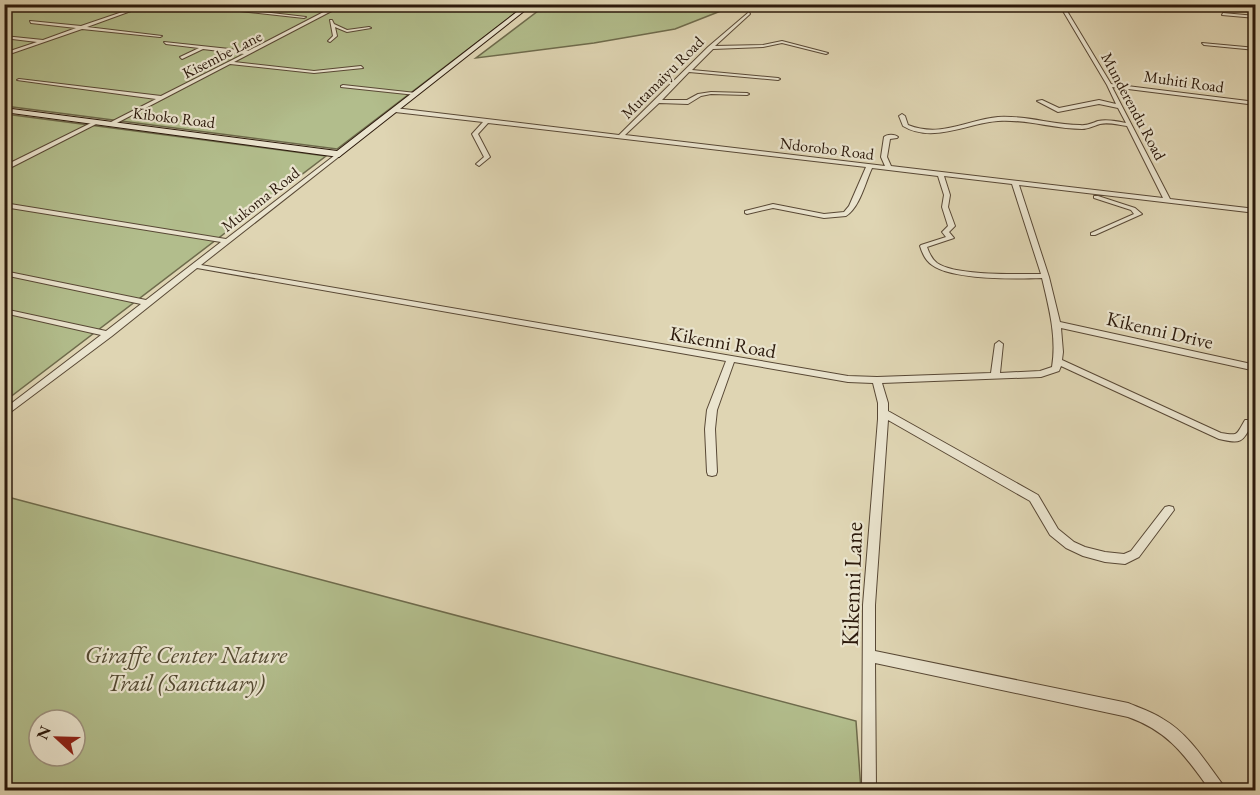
<svg xmlns="http://www.w3.org/2000/svg" width="1260" height="795" viewBox="0 0 1260 795" font-family="'EB Garamond',serif">
<style>
.green{fill:#b2bd8c;stroke:#6e6b4c;stroke-width:1.5;fill-rule:evenodd}
.lines{fill:none;stroke-linecap:round;stroke-linejoin:round}
.street-casing{stroke:#584835;stroke-width:2}
.secondary-casing{stroke:#2b190b;stroke-width:2}
.street{fill:#eae4ce;fill-rule:evenodd}
.secondary{fill:#eae4ce;fill-rule:evenodd}
.labels{text-anchor:middle;stroke-width:4.5;stroke-linejoin:round;paint-order:stroke}
.far-street-label{font-size:16px;fill:#2b190b;stroke:#eae4ce}
.street-label{font-size:20px;fill:#2b190b;stroke:#eae4ce}
.near-street-label{font-size:24px;fill:#2b190b;stroke:#eae4ce}
.near-park-label{font-size:24px;font-style:italic;fill:#544a32;stroke:#eae4ce}
</style>
<rect width="100%" height="100%" fill="#dfd5b3"/>
<filter id="stains"><feTurbulence type="fractalNoise" baseFrequency=".00333" numOctaves="4"/><feColorMatrix values="0 0 0 0 .2 0 0 0 0 .09 0 0 0 0 .02 0 0 0 .5 -.17"/></filter>
<radialGradient id="worn" r=".72"><stop offset=".6" stop-color="#630" stop-opacity="0"/><stop offset="1" stop-color="#630" stop-opacity=".3"/></radialGradient>
<path class="green" d="M5 5H526L337 149 5 106Z
M561 5V4L736 5 675 29 594 43 476 58 542 8Z
M5 114 326 156 5 401Z
M4 496 856 721 861 790H5ZM39 720H75V756H39Z"/>
<g class="lines">
<defs>
<path id="street" d="M104 4 138 6 150 4 87 27 162 36 160 37 82 29 4 56V53L37 42 4 38V36L43 40 76 28 31 23 30 21 81 26 134 8Z
M174 4H192L306 17 304 18Z
M339 4H345L234 62 314 71 361 66 363 68 314 73 230 64 111 126 108 124 109 123 156 99 17 80 19 79 161 96 244 54 203 49 182 59 180 57 199 48 166 44 164 42 248 51Z
M1062 4H1066L1067 11 1111 84 1256 102V105L1112 87 1170 199 1256 209V213L1019 185 1049 277 1060 322 1256 365V371L1061 328 1063 352 1062 360 1221 433C1239 436 1236 435 1245 420H1251L1253 422C1242 443 1242 444 1219 439L1061 366 1059 371 1041 377 882 383 888 403V411L1038 495 1058 529 1074 542 1085 547 1105 552 1124 554 1131 551 1165 507 1169 506 1173 507 1174 510 1139 557 1125 564 1105 562 1083 556 1066 548 1050 535 1030 501 888 420 875 605V651L1128 703C1140 708 1152 712 1163 719 1189 734 1205 761 1223 785L1225 790H1210C1185 756 1170 732 1128 717L875 663 876 790H862L863 605 878 419V403L873 383 848 382 734 362 717 410 715 429 717 472 716 475 712 476 708 475 707 472 705 429 707 410 726 361 197 268 112 336 4 417V409L101 335 4 313V309L106 331 141 304 4 275V271L146 300 221 242 4 207V203L226 239 339 152 341 153V155L201 265 848 376 877 377 991 373 995 344 999 341 1003 344 1000 373 1040 371 1052 367C1057 337 1049 308 1042 278 1016 279 952 280 932 265 926 261 922 253 920 246L921 245 946 237 942 232 948 226 942 207 944 195 938 176 872 168C865 183 860 207 846 216L824 218 773 208 747 214 745 213V211L773 204 824 214 844 212 849 206 866 167 488 123 478 134 490 157 479 166 476 164 484 157 472 134 483 122 395 112 392 110 395 108 619 135 708 47 749 12 750 14 715 46 763 45 782 41 828 53 826 54 782 43 763 47 713 49 692 70 778 78 780 79 778 80 689 72 662 100H687L698 94 711 92 747 93 749 94 747 95 711 94 701 96 688 104 659 103 625 135 885 166 881 157 884 137C887 134 895 134 898 137L897 138 890 139 887 157 891 166 1163 198 1127 126C1118 125 1109 122 1100 124 1093 126 1088 129 1082 129 1054 129 1027 119 998 121 967 123 933 144 903 126L899 116 902 114 905 116 908 125C941 138 966 120 998 117 1026 115 1053 125 1080 125 1087 126 1092 123 1098 121 1107 119 1116 121 1126 123L1118 108 1099 104 1058 112 1037 101 1042 100 1059 108 1099 100 1116 104 1107 85 1063 11ZM944 176 1012 184 1041 274C1017 274 956 276 937 263 932 259 929 253 927 247L954 238 949 232 955 226 948 207 950 195Z
M1223 13 1256 16V18L1222 15Z
M330 20H332L334 24 347 30 369 27 371 28 347 32 335 27 337 36 330 42 328 41 333 36Z
M1202 43 1256 48V50L1204 45Z
M343 85 416 93 418 94 416 95 341 87V86Z
M95 121 100 122 4 171V166Z
M1094 196H1098L1135 208 1142 214 1095 235H1091V233L1134 214 1131 210 1094 198Z"/>
<path id="secondary" d="M527 4H533L339 157 4 112V108L337 151Z"/>
</defs>
<use href="#street" class="street-casing"/>
<use href="#secondary" class="secondary-casing"/>
<use href="#street" class="street"/>
<use href="#secondary" class="secondary"/>
</g>
<g class="labels">
<g class="far-street-label">
<text transform="translate(222 54) rotate(-27)" y="6">Kisembe Lane</text>
<text transform="translate(662 77) rotate(-45)" y="6">Mutamaiyu Road</text>
<text transform="translate(1184 81) rotate(8)" y="6">Muhiti Road</text>
<text transform="translate(1134 106) rotate(62)" y="6">Munderendu Road</text>
<text transform="translate(174 117) rotate(7)" y="6">Kiboko Road</text>
<text transform="translate(827 148) rotate(7)" y="6">Ndorobo Road</text>
<text transform="translate(260 199) rotate(-38)" y="6">Mukoma Road</text>
</g>
<g class="street-label">
<text transform="translate(1160 330) rotate(13)" y="7">Kikenni Drive</text>
<text transform="translate(723 342) rotate(10)" y="7">Kikenni Road</text>
</g>
<g class="near-street-label">
<text transform="translate(852 584) rotate(-88)" y="8">Kikenni Lane</text>
</g>
<g class="near-park-label">
<text x="186" y="663">Giraffe Center Nature<tspan x="186" dy="28">Trail (Sanctuary)</tspan></text>
</g>
</g>
<rect width="1260" height="795" fill="none" stroke="#dfd5b3" stroke-width="24"/>
<rect x="6" y="6" width="1248" height="783" fill="none" stroke="#2b190b" stroke-width="3"/>
<rect x="12" y="12" width="1236" height="771" fill="none" stroke="#2b190b" stroke-width="1.5"/>
<g transform="translate(57 738) rotate(292)"><circle r="28" fill="#eae4ce" stroke="#9e9380" stroke-width="1.5"/>
<path d="M0-4.5L10 22L0 15L-10 22Z" fill="#8f2418"/>
<text y="-9" font-size="16" font-weight="bold" text-anchor="middle" fill="#2b190b">N</text>
</g>
<rect width="100%" height="100%" filter="url(#stains)"/>
<rect width="100%" height="100%" fill="url(#worn)"/>
</svg>
